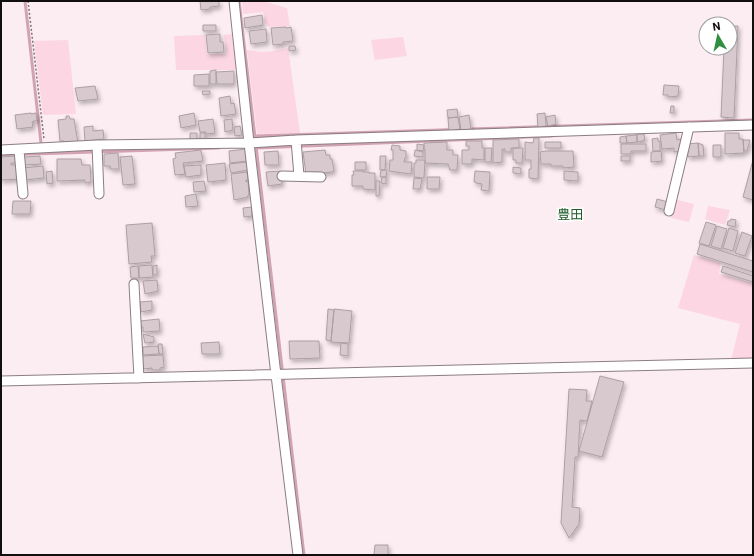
<svg xmlns="http://www.w3.org/2000/svg" width="754" height="556" viewBox="0 0 754 556" font-family="Roboto,'Noto Sans JP',sans-serif">
<style>
.green{fill:#fcd6e2}
.lines{fill:none;stroke-linecap:round;stroke-linejoin:round}
.stream{stroke:#d1a3b3;stroke-width:3}
.building{fill:#d7c9cd;stroke:#ad9fa3;filter:url(#shadow)}
.minor-casing{stroke:#8b7d82;stroke-width:11}
.path{stroke:#7e7578;stroke-width:1.5;stroke-dasharray:2 2;stroke-linecap:butt}
.minor{stroke:#fff;stroke-width:9}
.labels{text-anchor:middle;stroke-width:3;stroke-linejoin:round;paint-order:stroke}
.quarter-label{font-size:13px;fill:#1e5927;stroke:#fff}
</style>
<defs>
<filter id="shadow"><feDropShadow dx="2" dy="3" stdDeviation="2" flood-color="#0004"/></filter>
</defs>
<rect width="100%" height="100%" fill="#fcedf2"/>
<path class="green" d="M242 1H263L287 8 290 26 269 27 265 23 263 12 243 14Z
M232 34 236 70H176L174 36 205 35 207 54H226L224 35Z
M403 37 407 56 375 60 371 40Z
M68 40 76 114 43 115 34 41Z
M288 48 300 133 257 134 247 50C262 53 273 52 288 48Z
M674 199 694 204 689 222 671 218 670 216Z
M708 206 730 210 725 225 705 219Z
M694 255 721 263 719 274 753 283V334L752 342H753V360H731L740 324 678 308Z"/>
<g class="lines">
<path class="stream" d="M25 1 41 143
M239 1 304 555
M255 136 753 120
M256 148 552 136
M1 155 219 148"/>
</g>
<path class="building" d="M200 1H219V6L210 7V9L201 10Z
M262 15 263 25 245 28 244 18Z
M203 25H216V31H203Z
M730 26H738L734 118 721 117 724 48H730Z
M286 27V28L291 27 293 41 283 42V44L273 45 271 28Z
M266 29 267 42 251 44 249 31Z
M220 34V42H223L224 52 208 53 206 35Z
M289 46H295L296 50 289 51Z
M216 70V84H210V71Z
M234 71V83L233 84H218L217 83 216 72Z
M209 74V86H194V75Z
M664 85 679 86 678 96 668 97V95H663Z
M95 86 98 99 78 101 75 88Z
M202 91H210V94L203 95Z
M230 96 231 104 234 103 236 114 221 116 219 98Z
M671 106H674V113H670Z
M457 109 458 117 448 118 447 110Z
M31 113V114L36 113 37 120 32 122 33 127 17 129 15 115Z
M194 113 196 125 181 128 179 116Z
M545 113 546 126 538 127 537 114Z
M469 115 471 129 461 130 459 117Z
M555 115 556 124 548 126 546 117Z
M66 116H69L70 119H74L78 143 64 144V141H60L58 120 66 119Z
M458 117 460 129 449 131 448 118Z
M213 119 215 133 206 134V132H200L198 121Z
M232 119 233 130 225 132 224 120Z
M93 126V131L103 130 104 139 85 141 84 127Z
M240 126 242 135 235 136 234 127Z
M190 133H197V139L190 140Z
M200 133H205V139H200Z
M676 133 677 140 681 139V151L674 152V148L662 149 660 135Z
M725 133H739V139H743L744 153 725 154Z
M637 134H644L645 140H643V141L637 142Z
M637 135V142L627 143 626 136Z
M626 136 627 143H620V137Z
M534 138H539L538 179 529 178V169H531V160H525V142L533 143Z
M658 138V141H660V151H653L652 139Z
M519 139V148H511V152H505V149H502V162L493 163V140Z
M743 140H750L747 151H744Z
M466 141H482V148H484V160L472 159V164H462V150H469V146H466Z
M447 142V150H453V155H458L457 170H450L448 164 425 163V149H424V143Z
M545 142H561V148H545Z
M698 143 699 156 688 157 687 144Z
M698 143 703 145 704 156H699Z
M417 144 424 145 423 151 417 150Z
M621 144H646V151H631V154H621Z
M392 145 400 146V150L406 151V158H405L404 162H412L411 174 389 171 390 160H393V150H391Z
M713 145H721V157H713Z
M485 148H492L491 162H485Z
M513 148H523L522 163H516V160H513Z
M246 149 247 161 230 163 229 151Z
M201 150 203 161 183 163 185 174 175 175 173 159 176 158 175 153Z
M325 150 326 155H330V159H332L334 170 332 172 312 174H306L303 152Z
M415 150 423 152V157L414 156Z
M278 151 279 165H265L264 152Z
M546 151H573L574 167 563 168V166H551V164H541L540 152Z
M661 151 662 161 651 162V152Z
M118 153 119 169H111L110 166H104V154Z
M16 156 17 163H11V165H19V179L1 180V157Z
M40 156 41 164 24 165V157Z
M132 156 135 184 123 185 120 157Z
M380 156H386L385 170H380Z
M621 156H630V161H621Z
M57 159H81L82 165H90L91 182 85 183V180L57 181Z
M416 160H425L424 178 414 177V163H416Z
M753 160V200L743 197Z
M247 162 248 170 231 173 229 164Z
M355 162H366V170H355Z
M225 163 226 180 208 182 206 165Z
M201 165V175L186 177 184 166Z
M43 166 44 178 24 180 23 168Z
M513 167 521 168V174L513 173Z
M381 170H387L386 177H380Z
M52 171 53 183 47 184 46 172Z
M281 171 282 184 268 186 266 172Z
M353 171H363V172H369V173H375V190L363 189V186H352V175H354Z
M475 171 490 172 489 191 481 190 482 184 476 183V182H474Z
M564 171 578 172V181L564 180Z
M247 172 248 180H246V182L248 181 249 194 248 195V197L234 200 231 174Z
M382 177H386V184L381 183Z
M427 177H440L439 189H427Z
M414 178 422 179 420 189H413Z
M204 181 206 191 194 192 193 182Z
M376 181H380L379 196H376Z
M196 194 198 206 186 207 185 196Z
M657 199 668 202 666 210 655 207Z
M13 201H31L30 214H12Z
M252 207V216L244 217 243 208Z
M731 219 736 220 735 227 727 225 728 221H730Z
M706 222 716 225 709 246 699 243Z
M152 223 155 256H151L152 262 129 264 126 225Z
M717 226 727 229 721 249 711 246Z
M729 228 738 231 733 251 723 248Z
M742 232 752 236 745 256 735 253Z
M700 244 753 261V272L697 254Z
M152 265 153 277 139 278V266Z
M157 265V275H155L153 274V266Z
M138 266 139 278H131L130 267Z
M723 266 753 276V282L721 272Z
M157 280 158 291 145 294 143 281Z
M152 301V310L141 312 140 302Z
M328 309 334 310 331 341 326 340Z
M334 309 352 311 349 343 331 342Z
M159 319 160 331 143 332V327H141L140 321Z
M143 334 154 337V342L145 343Z
M289 341H319L320 358 290 359Z
M219 342 220 354H202L201 343Z
M341 343 348 344V356L340 355Z
M158 344H162L163 354H159Z
M158 346 159 354 143 355V347Z
M163 355 164 367 160 368V370H152V368L143 369 142 356Z
M600 376 624 382 602 457 579 451Z
M569 389 587 390 586 401H592L587 421 580 420 578 457H575L572 507 580 508 579 524 569 538 561 523Z
M375 545H388V555H374Z"/>
<g class="lines">
<defs>
<path id="minor" d="M296 140 299 176
M97 145 99 194
M1 150 97 145 249 143 234 1
M19 150 23 194
M282 176 321 177
M669 211 689 127
M134 284 139 378
M1 381 753 363
M298 555 276 375 249 143 296 140 753 125"/>
</defs>
<use href="#minor" class="minor-casing"/>
<path class="path" d="M28 1 44 139"/>
<use href="#minor" class="minor"/>
</g>
<g class="labels">
<g class="quarter-label">
<text x="570" y="219">豊田</text>
</g>
</g>
<rect width="754" height="556" fill="none" stroke="#120d0f" stroke-width="4"/>
<g transform="translate(718 36) rotate(351)"><circle r="19" fill="#ffffff" stroke="#a09e9f"/>
<path d="M0-3L7 15L0 10L-7 15Z" fill="#318e40"/>
<text y="-6" font-size="11" font-weight="bold" text-anchor="middle" fill="#120d0f">N</text>
</g>
</svg>
